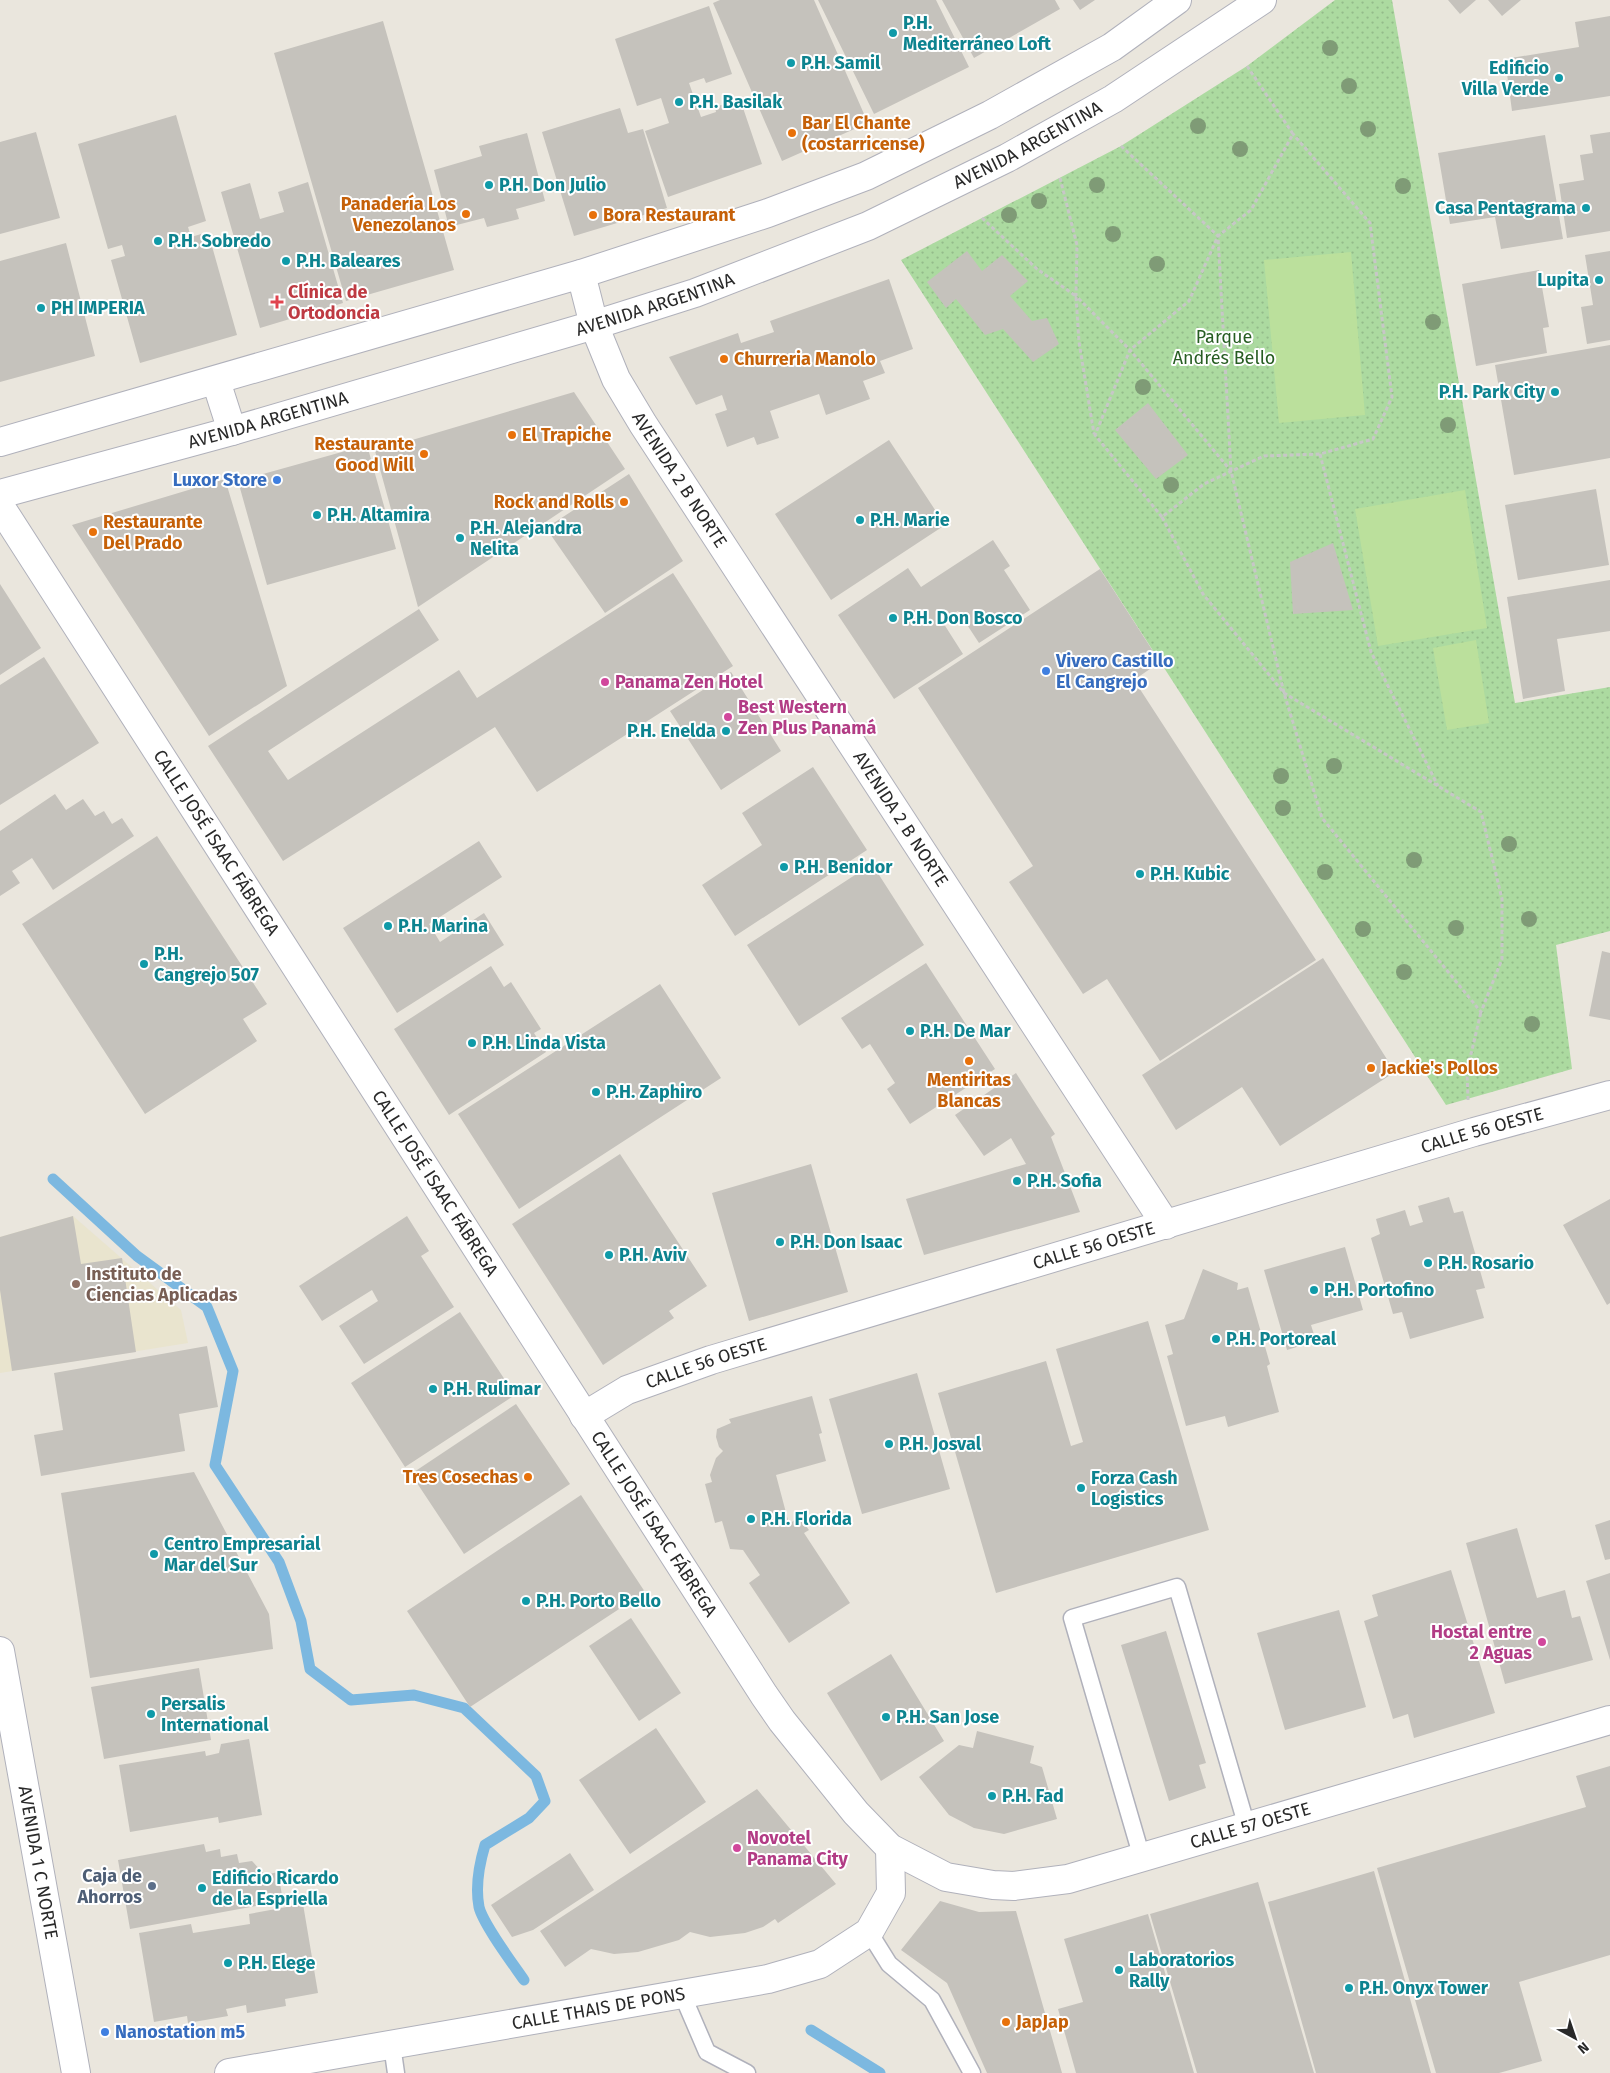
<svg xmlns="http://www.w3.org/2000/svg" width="1610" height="2073" viewBox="0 0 1610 2073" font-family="'Fira Sans',sans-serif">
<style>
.education{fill:#e9e4ce}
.grass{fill:url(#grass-dots)}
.pitch{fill:#bbe09c}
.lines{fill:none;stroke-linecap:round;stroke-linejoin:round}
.stream{stroke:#7cb8e0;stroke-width:11}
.building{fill:#c5c2bc}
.lane-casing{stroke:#b0b1bb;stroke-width:19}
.street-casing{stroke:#b0b1bb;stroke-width:30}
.secondary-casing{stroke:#b0b1bb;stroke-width:30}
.path{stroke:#c7c7c7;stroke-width:3;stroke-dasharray:4 2.5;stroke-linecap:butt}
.lane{stroke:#fff;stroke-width:16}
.street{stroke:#fff;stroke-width:28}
.secondary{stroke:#fff;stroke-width:28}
.tree{fill:#7f9b76}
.culture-dot{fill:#0f9aa8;stroke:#fff;stroke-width:2}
.food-dot{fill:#e8710a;stroke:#fff;stroke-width:2}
.health-dot{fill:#e0444e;stroke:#fff;stroke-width:2}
.shop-dot{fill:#3f7fe0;stroke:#fff;stroke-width:2}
.hotel-dot{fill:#d1479c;stroke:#fff;stroke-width:2}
.education-dot{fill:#8d6e63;stroke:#fff;stroke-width:2}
.service-dot{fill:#5c6f8a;stroke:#fff;stroke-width:2}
.labels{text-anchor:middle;stroke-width:4;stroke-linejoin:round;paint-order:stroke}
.culture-label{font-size:18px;font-weight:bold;fill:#0d838f;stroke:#fff;text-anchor:start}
.food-label{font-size:18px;font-weight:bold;fill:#c56008;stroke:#fff;text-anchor:start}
.street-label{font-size:18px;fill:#292929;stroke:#fff}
.health-label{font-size:18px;font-weight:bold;fill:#be3a42;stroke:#fff;text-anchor:start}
.park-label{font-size:18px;fill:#275d22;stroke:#fff}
.shop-label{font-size:18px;font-weight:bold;fill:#366cbe;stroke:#fff;text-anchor:start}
.hotel-label{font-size:18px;font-weight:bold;fill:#b23c85;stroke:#fff;text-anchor:start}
.education-label{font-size:18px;font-weight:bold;fill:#785e54;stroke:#fff;text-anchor:start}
.service-label{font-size:18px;font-weight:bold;fill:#4e5e75;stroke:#fff;text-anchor:end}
</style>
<defs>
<pattern id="grass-dots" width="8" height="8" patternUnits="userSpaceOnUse" patternTransform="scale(1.25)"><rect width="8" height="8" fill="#acdaa0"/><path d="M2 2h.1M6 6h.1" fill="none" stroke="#94bb8a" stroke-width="1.8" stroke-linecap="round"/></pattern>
</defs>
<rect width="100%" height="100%" fill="#eae6dd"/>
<path class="education" d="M73 1216 181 1310 188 1343 0 1373V1237Z"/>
<path class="grass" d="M1335 0H1392L1515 703 1610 687V931L1556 945 1572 1069 1446 1105 901 260 1121 146 1247 66Z"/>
<path class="pitch" d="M1351 252 1365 415 1279 423 1264 260Z
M1465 490 1487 628 1378 646 1355 509Z
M1476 640 1489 723 1447 730 1433 648Z"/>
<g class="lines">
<path class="stream" d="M53 1179 137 1256 207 1307 233 1371 215 1465 279 1562 301 1621 310 1669 351 1700 414 1695 464 1708 536 1776 545 1801 529 1818 485 1845C479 1865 475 1886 479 1907 483 1924 513 1964 524 1980
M811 2030 880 2073"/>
</g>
<path class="building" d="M720 0H814L868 123 782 161 713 3Z
M818 0H936L969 67 874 114Z
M942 0H1055L1060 9 974 58Z
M1073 0H1095L1080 10Z
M1448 0H1476L1460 14Z
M1488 0H1521L1502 16Z
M709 6 732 74 706 83 704 78 689 83 701 117 716 112 715 107 740 99 762 164 668 197 645 131 669 123 661 98 637 106 615 39Z
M1610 16V96L1512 111 1505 59 1579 47 1575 22Z
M383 21 454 270 346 301 274 53Z
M620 108 628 133 643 129 667 208 574 236 542 132Z
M176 115 206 221 188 227 191 237 208 232 237 335 140 363 111 260 125 256 122 245 108 249 78 144Z
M36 132 60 218 0 234V142Z
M1610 132V231L1567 238 1559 184 1584 180 1580 155 1593 153 1590 135Z
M527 133 545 201 516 209 519 219 487 227 484 218 449 227 434 170 482 156 479 146Z
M1545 135 1563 239 1501 249 1495 217 1450 224 1438 153Z
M308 182 343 303 260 328 221 192 250 183 260 219 284 212 278 192Z
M66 243 95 356 0 382V261Z
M967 251 982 271 1002 255 1028 281 1010 296 1032 321 1047 318 1059 344 1033 362 1003 329 985 335 956 299 946 308 927 282Z
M1610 251V340L1587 344 1581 307 1593 305 1585 255Z
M1539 270 1549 327 1543 328 1547 353 1476 366 1462 284Z
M889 279 913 349 880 361 885 373 863 381 870 399 826 415 819 394 770 411 779 438 757 445 754 437 727 447 715 414 727 410 722 395 696 405 669 357 738 333 741 343 774 332 770 321Z
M1610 345V458L1514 475 1495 365Z
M574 392 625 469 418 607 375 451Z
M1148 403 1188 455 1156 479 1115 430Z
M889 440 945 525 831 600 775 514Z
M367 445 396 549 267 585 238 481Z
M629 474 683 561 605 613 546 528Z
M225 479 287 686 209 736 72 525Z
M1596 489 1609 565 1518 580 1505 505Z
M993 540 1010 566 1004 570 1030 610 979 643 958 611 942 621 963 654 894 699 838 615 908 568 921 587Z
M1333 543 1353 610 1293 614 1290 562Z
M1100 569 1160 662 1134 680 1316 960 1160 1061 1107 979 1083 994 1009 882 1033 866 918 688Z
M673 573 733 666 537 792 495 727 283 861 208 746 419 609 439 640 268 751 288 780 459 670 477 698Z
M1610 580V631L1557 639 1565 691 1523 699 1507 597Z
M0 584 41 648 0 675Z
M44 657 99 743 0 805V685Z
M731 672 781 751 721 790 670 711Z
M813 767 867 850 735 936 702 885 762 845 742 813Z
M55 794 66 810 83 799 95 816 104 811 112 824 122 818 134 836 53 890 32 858 12 871 20 883 0 896V831Z
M157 836 267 1004 243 1019 257 1041 145 1114 22 924Z
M479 841 502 877 429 924 440 942 484 913 504 945 397 1013 343 928Z
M872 864 924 945 799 1026 747 945Z
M1602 951 1610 953V1020L1589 1016Z
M1323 958 1395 1072 1280 1146 1242 1087 1176 1130 1142 1075Z
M926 963 995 1069 910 1124 887 1089 895 1083 870 1044 862 1049 841 1018Z
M491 966 504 987 511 982 541 1029 534 1033 546 1052 449 1115 394 1029Z
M660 984 721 1078 519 1209 458 1114Z
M1016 1073 1055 1134 1051 1137 1080 1212 924 1255 906 1199 1026 1164 1011 1138 984 1156 955 1115Z
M620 1154 707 1286 669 1311 674 1318 603 1365 512 1224Z
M811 1164 848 1292 749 1321 712 1193Z
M1449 1197 1454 1213 1463 1211 1485 1288 1476 1290 1484 1318 1410 1339 1402 1312 1393 1314 1371 1238 1380 1234 1376 1219 1405 1210 1410 1226 1423 1222 1418 1206Z
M1610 1199V1303L1607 1305 1563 1225Z
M73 1216 81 1264 122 1258 136 1352 12 1371 0 1290V1237Z
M407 1216 429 1251 421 1256 454 1307 364 1364 339 1326 378 1301 372 1290 322 1321 299 1286Z
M1345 1247 1363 1310 1311 1325 1316 1341 1287 1350 1264 1270Z
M1203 1269 1238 1283 1237 1290 1248 1287 1270 1364 1267 1366 1279 1412 1228 1427 1225 1416 1186 1426 1167 1356 1173 1354 1165 1325 1184 1319Z
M460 1312 515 1395 405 1467 351 1383Z
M1148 1321 1209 1530 996 1593 938 1393 1046 1361 1071 1446 1083 1442 1056 1349Z
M207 1346 218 1407 179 1414 185 1451 41 1476 34 1435 63 1430 54 1373Z
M917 1373 950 1489 862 1514 829 1399Z
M812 1396 822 1433 819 1434 826 1461 776 1475 789 1524 799 1517 809 1530 804 1533 850 1603 789 1643 749 1583 760 1575 743 1550 730 1549 722 1521 715 1523 705 1484 712 1482 710 1475 716 1458 723 1451 719 1447 716 1437 717 1429 731 1423 729 1419Z
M516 1404 570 1484 464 1554 411 1474Z
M194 1472 269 1614 273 1649 90 1678 61 1493Z
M581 1495 645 1592 470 1707 407 1611Z
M1610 1520V1559L1605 1560 1595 1525Z
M1517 1528 1537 1598 1565 1590 1572 1618 1580 1616 1593 1660 1505 1684 1466 1543Z
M1451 1570 1495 1713 1414 1738 1408 1714 1393 1719 1364 1621 1378 1616 1372 1595Z
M1610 1573V1660L1586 1581Z
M1339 1610 1366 1707 1285 1730 1257 1633Z
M631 1618 681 1693 639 1721 589 1646Z
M1166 1631 1206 1763 1199 1765 1206 1788 1169 1801 1121 1645Z
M891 1654 944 1741 881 1781 827 1693Z
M199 1668 211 1740 104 1759 91 1687Z
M656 1728 706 1802 630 1854 579 1780Z
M977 1731 1034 1746 1030 1763 1042 1767 1057 1819 1004 1834 974 1828 949 1815 919 1777 959 1745 973 1748Z
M249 1739 262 1815 219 1823 218 1817 130 1832 119 1765 205 1751 206 1756 219 1753 221 1744Z
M1610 1766V1955L1519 1982 1542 2061 1499 2073H1436L1377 1868 1586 1807 1576 1776Z
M757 1789 836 1884 778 1923 775 1919 763 1927 745 1933 710 1937 690 1932 679 1940 638 1952 614 1954 591 1949 565 1967 540 1931Z
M204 1844 206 1852 220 1849 221 1857 237 1854 239 1863 252 1861 265 1875 278 1872 283 1901 130 1929 118 1860Z
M570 1853 594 1890 533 1930 512 1937 491 1905Z
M1374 1871 1431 2073H1316L1268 1902Z
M1258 1882 1314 2073H1197L1150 1914Z
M940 1901 979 1912 1016 1911 1062 2073H987L947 1983 901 1950Z
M303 1904 318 1993 285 1999 286 2006 247 2013 246 2005 226 2009 228 2016 188 2023 187 2016 154 2022 139 1933 191 1924 193 1933 250 1924 249 1914Z
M1148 1914 1194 2073H1076L1058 2009 1083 2002 1064 1939Z"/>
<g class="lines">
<defs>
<path id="lane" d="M1142 1858 1072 1618 1177 1587 1247 1827
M869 1932 889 1964 932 2000 972 2073
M682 1994 707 2052 747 2073
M392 2045 396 2073"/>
<g id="street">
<path id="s1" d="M581 274 594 325 616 379 643 424 1166 1225"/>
<path id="s2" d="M0 506 764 1695 782 1721 856 1813 890 1848 946 1877 993 1885 1014 1886 1068 1879 1610 1720"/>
<path id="s3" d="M584 1416 627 1390 711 1360 1474 1132 1610 1095"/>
<path id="s4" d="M0 1651 76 2073"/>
<path id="s5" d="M229 2073 768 1979 820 1964 869 1932 891 1893 890 1848"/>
</g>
<g id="secondary">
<path d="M216 381 232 431"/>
<path d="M0 442 581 274 768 213 866 176 990 115 1112 47 1177 0"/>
<path id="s6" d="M0 494 232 431 594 325 695 293 868 226 1007 158 1113 99 1262 0"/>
</g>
</defs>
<use href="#lane" class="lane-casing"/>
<use href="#street" class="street-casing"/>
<use href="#secondary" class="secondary-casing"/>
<path class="path" d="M1121 146 1218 236 1231 471 1284 693 1322 818 1481 1012 1502 959V899L1481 812 1284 693 1203 594 1162 517 1204 484 1264 456 1320 454 1373 439 1392 397 1370 223 1293 134
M1060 178 1077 245 1076 296 1130 350 1231 471
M982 218 1037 269 1076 296 1079 342 1094 434
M1320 454 1371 652 1438 786
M1162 517 1095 435 1130 350 1189 301 1218 236 1251 210 1293 134 1247 66
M1468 1100 1467 1071 1481 1012"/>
<use href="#lane" class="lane"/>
<use href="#street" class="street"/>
<use href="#secondary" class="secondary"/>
</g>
<g class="tree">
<circle cx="1330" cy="48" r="8"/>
<circle cx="1349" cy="86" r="8"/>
<circle cx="1198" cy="126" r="8"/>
<circle cx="1368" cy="129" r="8"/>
<circle cx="1240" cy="149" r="8"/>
<circle cx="1097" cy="185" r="8"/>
<circle cx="1403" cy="186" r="8"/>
<circle cx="1039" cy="201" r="8"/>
<circle cx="1009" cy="215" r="8"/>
<circle cx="1113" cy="234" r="8"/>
<circle cx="1157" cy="264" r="8"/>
<circle cx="1433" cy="322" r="8"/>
<circle cx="1143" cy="387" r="8"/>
<circle cx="1448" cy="425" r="8"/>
<circle cx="1171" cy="485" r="8"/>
<circle cx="1334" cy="766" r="8"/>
<circle cx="1281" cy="776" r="8"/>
<circle cx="1283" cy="808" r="8"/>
<circle cx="1509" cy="844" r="8"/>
<circle cx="1414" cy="860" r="8"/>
<circle cx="1325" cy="872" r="8"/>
<circle cx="1529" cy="919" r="8"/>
<circle cx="1456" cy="928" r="8"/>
<circle cx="1363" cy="929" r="8"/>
<circle cx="1404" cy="972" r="8"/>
<circle cx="1532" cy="1024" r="8"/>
</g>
<g class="culture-dot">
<circle cx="893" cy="33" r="5"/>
<circle cx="791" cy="63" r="5"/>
<circle cx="1559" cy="78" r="5"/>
<circle cx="679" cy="102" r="5"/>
<circle cx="489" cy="185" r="5"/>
<circle cx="1586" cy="208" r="5"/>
<circle cx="158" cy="241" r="5"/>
<circle cx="286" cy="261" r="5"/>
<circle cx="1599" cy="280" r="5"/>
<circle cx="41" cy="308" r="5"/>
<circle cx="1555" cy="392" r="5"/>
<circle cx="317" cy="515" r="5"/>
<circle cx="860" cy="520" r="5"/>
<circle cx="460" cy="538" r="5"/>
<circle cx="893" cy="618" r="5"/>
<circle cx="726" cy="731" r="5"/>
<circle cx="784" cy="867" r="5"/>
<circle cx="1140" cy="874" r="5"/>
<circle cx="388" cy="926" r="5"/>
<circle cx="144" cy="964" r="5"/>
<circle cx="910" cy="1031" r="5"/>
<circle cx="472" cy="1043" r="5"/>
<circle cx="596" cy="1092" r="5"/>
<circle cx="1017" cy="1181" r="5"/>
<circle cx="780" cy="1242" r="5"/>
<circle cx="609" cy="1255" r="5"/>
<circle cx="1428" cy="1263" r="5"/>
<circle cx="1314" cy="1290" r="5"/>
<circle cx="1216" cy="1339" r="5"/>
<circle cx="433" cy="1389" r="5"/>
<circle cx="889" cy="1444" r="5"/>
<circle cx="1081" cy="1488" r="5"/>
<circle cx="751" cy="1519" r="5"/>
<circle cx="154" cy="1554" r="5"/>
<circle cx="526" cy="1601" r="5"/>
<circle cx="151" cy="1714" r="5"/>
<circle cx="886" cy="1717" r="5"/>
<circle cx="992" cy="1796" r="5"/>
<circle cx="202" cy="1888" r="5"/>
<circle cx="228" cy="1963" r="5"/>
<circle cx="1119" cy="1970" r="5"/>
<circle cx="1349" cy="1988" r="5"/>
</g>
<g class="food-dot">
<circle cx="792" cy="133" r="5"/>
<circle cx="466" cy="214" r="5"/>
<circle cx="593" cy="215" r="5"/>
<circle cx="724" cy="359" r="5"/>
<circle cx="512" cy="435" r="5"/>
<circle cx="424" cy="454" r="5"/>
<circle cx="624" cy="502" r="5"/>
<circle cx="93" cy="532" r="5"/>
<circle cx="969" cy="1061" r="5"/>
<circle cx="1371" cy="1068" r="5"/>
<circle cx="528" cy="1477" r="5"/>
<circle cx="1006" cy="2022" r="5"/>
</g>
<path class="health-dot" d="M274.5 294.5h5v5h5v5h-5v5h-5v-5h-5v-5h5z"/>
<g class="shop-dot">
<circle cx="277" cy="480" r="5"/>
<circle cx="1046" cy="671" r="5"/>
<circle cx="105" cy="2032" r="5"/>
</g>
<g class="hotel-dot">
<circle cx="605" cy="682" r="5"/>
<circle cx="728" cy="717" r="5"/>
<circle cx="1542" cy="1642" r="5"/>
<circle cx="737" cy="1848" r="5"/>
</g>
<circle class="education-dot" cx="76" cy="1284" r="5"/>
<circle class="service-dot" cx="152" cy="1886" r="5"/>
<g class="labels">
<g class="culture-label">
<text x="903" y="29">P.H.<tspan x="903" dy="21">Mediterráneo Loft</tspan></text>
<text x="801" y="69">P.H. Samil</text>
<text x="1549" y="74" text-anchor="end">Edificio<tspan x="1549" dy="21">Villa Verde</tspan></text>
<text x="689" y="108">P.H. Basilak</text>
<text x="499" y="191">P.H. Don Julio</text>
<text x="1576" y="214" text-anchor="end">Casa Pentagrama</text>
<text x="168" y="247">P.H. Sobredo</text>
<text x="296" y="267">P.H. Baleares</text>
<text x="1589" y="286" text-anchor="end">Lupita</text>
<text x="51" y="314">PH IMPERIA</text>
<text x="1545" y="398" text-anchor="end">P.H. Park City</text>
<text x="327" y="521">P.H. Altamira</text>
<text x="870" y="526">P.H. Marie</text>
<text x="470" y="534">P.H. Alejandra<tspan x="470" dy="21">Nelita</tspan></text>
<text x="903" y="624">P.H. Don Bosco</text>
<text x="716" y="737" text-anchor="end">P.H. Enelda</text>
<text x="794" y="873">P.H. Benidor</text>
<text x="1150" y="880">P.H. Kubic</text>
<text x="398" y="932">P.H. Marina</text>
<text x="154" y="960">P.H.<tspan x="154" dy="21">Cangrejo 507</tspan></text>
<text x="920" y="1037">P.H. De Mar</text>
<text x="482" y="1049">P.H. Linda Vista</text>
<text x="606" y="1098">P.H. Zaphiro</text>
<text x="1027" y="1187">P.H. Sofia</text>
<text x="790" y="1248">P.H. Don Isaac</text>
<text x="619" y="1261">P.H. Aviv</text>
<text x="1438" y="1269">P.H. Rosario</text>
<text x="1324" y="1296">P.H. Portofino</text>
<text x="1226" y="1345">P.H. Portoreal</text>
<text x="443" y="1395">P.H. Rulimar</text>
<text x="899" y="1450">P.H. Josval</text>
<text x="1091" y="1484">Forza Cash<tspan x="1091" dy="21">Logistics</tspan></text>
<text x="761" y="1525">P.H. Florida</text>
<text x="164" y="1550">Centro Empresarial<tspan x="164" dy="21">Mar del Sur</tspan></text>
<text x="536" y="1607">P.H. Porto Bello</text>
<text x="161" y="1710">Persalis<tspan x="161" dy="21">International</tspan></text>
<text x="896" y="1723">P.H. San Jose</text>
<text x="1002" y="1802">P.H. Fad</text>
<text x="212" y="1884">Edificio Ricardo<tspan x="212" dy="21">de la Espriella</tspan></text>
<text x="1129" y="1966">Laboratorios<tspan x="1129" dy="21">Rally</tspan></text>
<text x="238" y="1969">P.H. Elege</text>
<text x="1359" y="1994">P.H. Onyx Tower</text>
</g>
<g class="food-label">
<text x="802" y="129">Bar El Chante<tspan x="802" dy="21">(costarricense)</tspan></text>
<text x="456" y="210" text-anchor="end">Panadería Los<tspan x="456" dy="21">Venezolanos</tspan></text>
<text x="603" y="221">Bora Restaurant</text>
<text x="734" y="365">Churreria Manolo</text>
<text x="522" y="441">El Trapiche</text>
<text x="414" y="450" text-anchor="end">Restaurante<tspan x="414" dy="21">Good Will</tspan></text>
<text x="614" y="508" text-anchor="end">Rock and Rolls</text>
<text x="103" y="528">Restaurante<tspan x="103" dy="21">Del Prado</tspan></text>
<text x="1381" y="1074">Jackie's Pollos</text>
<text x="969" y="1086" text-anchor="middle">Mentiritas<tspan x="969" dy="21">Blancas</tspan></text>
<text x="518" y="1483" text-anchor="end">Tres Cosechas</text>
<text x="1016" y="2028">JapJap</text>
</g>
<g class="street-label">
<text dy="6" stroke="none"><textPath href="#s6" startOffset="1088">AVENIDA ARGENTINA</textPath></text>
<text dy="6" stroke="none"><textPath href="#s6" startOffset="682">AVENIDA ARGENTINA</textPath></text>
<text dy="6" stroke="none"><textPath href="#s6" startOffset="278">AVENIDA ARGENTINA</textPath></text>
<text dy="6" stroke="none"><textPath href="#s1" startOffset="230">AVENIDA 2 B NORTE</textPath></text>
<text dy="6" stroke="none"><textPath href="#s1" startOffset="635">AVENIDA 2 B NORTE</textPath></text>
<text dy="6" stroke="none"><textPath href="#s2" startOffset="400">CALLE JOSÉ ISAAC FÁBREGA</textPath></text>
<text dy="6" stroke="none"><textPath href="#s3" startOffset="944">CALLE 56 OESTE</textPath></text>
<text dy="6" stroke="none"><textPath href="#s2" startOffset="805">CALLE JOSÉ ISAAC FÁBREGA</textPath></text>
<text dy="6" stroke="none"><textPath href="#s3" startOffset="539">CALLE 56 OESTE</textPath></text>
<text dy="6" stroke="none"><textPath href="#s3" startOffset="134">CALLE 56 OESTE</textPath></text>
<text dy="6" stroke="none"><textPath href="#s2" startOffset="1210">CALLE JOSÉ ISAAC FÁBREGA</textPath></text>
<text dy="6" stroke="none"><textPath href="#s2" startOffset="1988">CALLE 57 OESTE</textPath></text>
<text dy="6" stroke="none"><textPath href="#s4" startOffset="215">AVENIDA 1 C NORTE</textPath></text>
<text dy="6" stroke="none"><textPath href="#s5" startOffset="375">CALLE THAIS DE PONS</textPath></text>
</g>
<g class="health-label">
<text x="288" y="298">Clínica de<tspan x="288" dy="21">Ortodoncia</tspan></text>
</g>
<g class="park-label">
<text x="1224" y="343">Parque<tspan x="1224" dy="21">Andrés Bello</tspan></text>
</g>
<g class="shop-label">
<text x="267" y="486" text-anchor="end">Luxor Store</text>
<text x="1056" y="667">Vivero Castillo<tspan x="1056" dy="21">El Cangrejo</tspan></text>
<text x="115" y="2038">Nanostation m5</text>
</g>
<g class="hotel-label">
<text x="615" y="688">Panama Zen Hotel</text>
<text x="738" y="713">Best Western<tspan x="738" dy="21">Zen Plus Panamá</tspan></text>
<text x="1532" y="1638" text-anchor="end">Hostal entre<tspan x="1532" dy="21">2 Aguas</tspan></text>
<text x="747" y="1844">Novotel<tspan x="747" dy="21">Panama City</tspan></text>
</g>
<g class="education-label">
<text x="86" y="1280">Instituto de<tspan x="86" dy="21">Ciencias Aplicadas</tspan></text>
</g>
<g class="service-label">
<text x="142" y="1882">Caja de<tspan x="142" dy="21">Ahorros</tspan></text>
</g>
</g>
<g transform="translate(1575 2038) rotate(140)" stroke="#ffffff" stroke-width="4" paint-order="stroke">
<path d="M0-4L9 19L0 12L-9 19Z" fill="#292929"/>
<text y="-8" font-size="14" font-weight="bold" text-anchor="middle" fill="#292929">N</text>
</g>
</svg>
